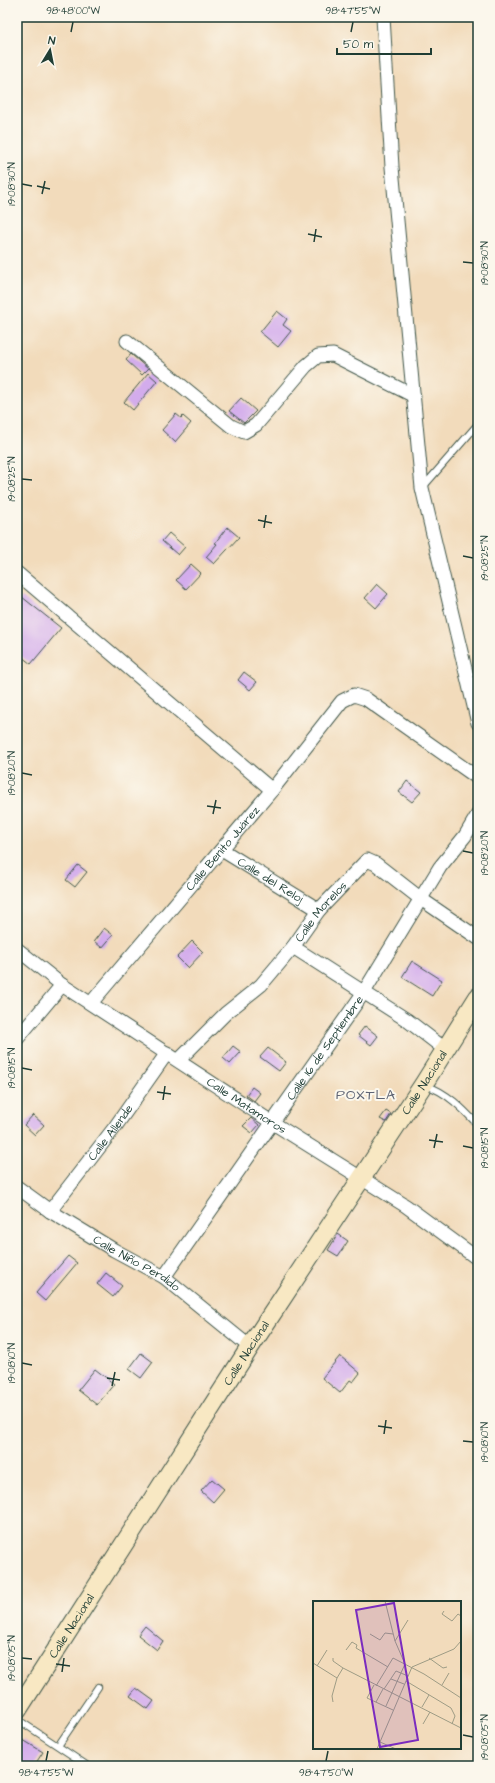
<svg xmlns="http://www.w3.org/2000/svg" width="495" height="1783" viewBox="0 0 495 1783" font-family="'Architects Daughter',sans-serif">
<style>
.building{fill:#d3acec}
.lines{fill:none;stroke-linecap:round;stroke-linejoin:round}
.lane-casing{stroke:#3f5548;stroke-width:8}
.street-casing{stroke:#3f5548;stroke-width:15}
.secondary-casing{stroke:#3f5548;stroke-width:20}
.lane{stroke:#fff;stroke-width:6}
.street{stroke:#fff;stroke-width:13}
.secondary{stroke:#f8e8c3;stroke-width:18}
.ticks{fill:none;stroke:#1f3d34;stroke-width:1.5}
.labels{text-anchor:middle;stroke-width:4;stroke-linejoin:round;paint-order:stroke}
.street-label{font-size:12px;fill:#1f3d34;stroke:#fbf7ec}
.quarter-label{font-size:14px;letter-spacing:1px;fill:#5e6474;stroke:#fbf7ec}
.inset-road{fill:none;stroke:#9e9c85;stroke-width:1}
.view{fill:#7b2cbf;fill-opacity:0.15;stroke:#7b2cbf;stroke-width:2}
.inset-edge{fill:none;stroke:#1f3d34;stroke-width:2}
.neatline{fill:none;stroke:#1f3d34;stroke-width:1.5}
.ticks-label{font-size:10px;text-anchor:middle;fill:#1f3d34}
</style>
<rect width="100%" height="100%" fill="#fbf7ec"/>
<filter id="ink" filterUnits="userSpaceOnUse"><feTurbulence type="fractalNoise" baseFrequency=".025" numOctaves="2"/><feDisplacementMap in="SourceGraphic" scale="8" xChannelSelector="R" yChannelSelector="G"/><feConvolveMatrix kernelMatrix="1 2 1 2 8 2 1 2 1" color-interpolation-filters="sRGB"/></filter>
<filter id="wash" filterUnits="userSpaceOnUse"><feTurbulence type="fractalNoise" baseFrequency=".012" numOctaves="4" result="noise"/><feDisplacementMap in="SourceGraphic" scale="16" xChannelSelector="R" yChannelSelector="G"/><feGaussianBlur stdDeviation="0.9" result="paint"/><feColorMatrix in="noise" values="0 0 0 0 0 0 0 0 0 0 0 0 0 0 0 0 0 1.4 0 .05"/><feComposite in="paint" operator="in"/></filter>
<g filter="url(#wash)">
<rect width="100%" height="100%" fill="#f2dbbb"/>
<g id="blocks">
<path class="building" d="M277 311 287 319 283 325 291 331 278 347 260 332Z
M131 354 148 369 142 375 126 360Z
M148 373 157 381 133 410 124 402Z
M241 398 256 411 244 423 229 411Z
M176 414 181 418 183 416 191 423 175 442 162 430Z
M227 527 239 537 214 564 206 557 217 544 215 543Z
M169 533 185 547 178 555 162 541Z
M191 564 201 573 186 589 176 580Z
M377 584 388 594 376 608 365 598Z
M22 597 61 628 31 664 17 653V604Z
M244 672 257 682 250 690 238 680Z
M407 781 421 792 412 802 399 792Z
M78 865 87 872 75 887 66 880Z
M104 928 113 935 102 948 94 941Z
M192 941 203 952 188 968 177 957Z
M412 961 442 980 432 996 402 977Z
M365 1026 378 1036 371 1045 358 1035Z
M233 1046 241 1052 230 1064 223 1058Z
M268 1048 286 1062 279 1071 260 1057Z
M252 1087 260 1093 254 1101 246 1095Z
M386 1111 391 1114 386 1122 380 1119Z
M33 1115 44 1125 35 1135 24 1125Z
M251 1118 259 1125 252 1133 243 1126Z
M338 1234 348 1241 338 1256 328 1250Z
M68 1256 77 1263 45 1301 36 1293Z
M106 1273 122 1286 113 1297 97 1284Z
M141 1353 153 1362 141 1378 129 1369Z
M340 1356 360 1373 353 1382 350 1380 340 1393 322 1378Z
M95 1369 114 1384 97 1405 78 1390Z
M212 1479 224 1489 213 1502 201 1491Z
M145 1626 163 1641 157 1650 138 1635Z
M136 1688 154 1701 148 1709 130 1696Z
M23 1740 43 1752 34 1766H17V1750Z"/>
</g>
</g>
<g filter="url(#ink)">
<use href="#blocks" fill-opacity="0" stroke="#3f5548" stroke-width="1"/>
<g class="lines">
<defs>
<path id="lane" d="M423 487 478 424
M425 1085C447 1092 463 1109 478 1125
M17 1719 88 1766
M58 1746 98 1687"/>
<g id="street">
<path d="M383 17 392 167 422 488 478 723"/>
<path d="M127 341 231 426 244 432 256 425 306 366 318 356 333 355 414 396"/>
<path d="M17 573 272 790"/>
<path id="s1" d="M222 850 319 910"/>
<path d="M293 947 407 1020 446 1050"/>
<path id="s2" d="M17 949 62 985 273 1123 406 1206 478 1259"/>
<path id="s3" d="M91 1003 272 790 342 701 354 695 366 699 478 778"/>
<path d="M17 1039 62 985"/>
<path id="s4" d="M179 1060 226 1013 261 985 293 947 319 910 367 860 376 864 421 899 478 938"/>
<path id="s5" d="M17 1187 50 1211 114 1250 164 1277 250 1347"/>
<path id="s6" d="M50 1211 115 1127 167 1053"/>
<path id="s7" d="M164 1277 364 992 440 867 465 836 478 814"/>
</g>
<g id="secondary">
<path id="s8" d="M17 1711 250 1347 423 1085 478 997"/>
</g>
</defs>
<use href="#lane" class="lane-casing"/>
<use href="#street" class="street-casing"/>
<use href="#secondary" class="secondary-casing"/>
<use href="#lane" class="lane"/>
<use href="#street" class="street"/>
<use href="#secondary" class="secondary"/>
</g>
</g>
<path class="ticks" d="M71 32 73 22M351 32 353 22M22 184 32 186M37 186 50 189M42 194 45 181M308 234 322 237M314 242 316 229M463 262 473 263M22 479 32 480M258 520 272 523M264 528 266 515M463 556 473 558M22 773 32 775M207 806 221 808M213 814 216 800M463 851 473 853M22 1068 32 1070M157 1092 171 1094M163 1100 165 1086M429 1140 443 1142M463 1146 473 1148M434 1148 437 1134M22 1363 32 1365M107 1378 120 1380M112 1386 115 1372M378 1426 392 1428M384 1434 386 1420M463 1441 473 1442M22 1658 32 1659M56 1664 70 1666M62 1672 64 1658M463 1735 473 1737M46 1761 48 1751M326 1761 328 1751"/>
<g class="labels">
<g class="street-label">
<text dy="4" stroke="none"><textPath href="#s3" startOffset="203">Calle Benito Juárez</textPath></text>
<text dy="4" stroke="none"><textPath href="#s1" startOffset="57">Calle del Reloj</textPath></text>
<text dy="4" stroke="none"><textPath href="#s4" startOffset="206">Calle Morelos</textPath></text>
<text dy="4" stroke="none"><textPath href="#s7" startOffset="280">Calle 16 de Septiembre</textPath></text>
<text dy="4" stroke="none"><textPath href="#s8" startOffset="749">Calle Nacional</textPath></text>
<text dy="4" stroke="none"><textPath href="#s2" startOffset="278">Calle Matamoros</textPath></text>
<text dy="4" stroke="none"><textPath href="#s6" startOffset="99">Calle Allende</textPath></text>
<text dy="4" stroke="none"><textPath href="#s5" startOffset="142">Calle Niño Perdido</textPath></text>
<text dy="4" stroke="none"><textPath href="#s8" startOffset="425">Calle Nacional</textPath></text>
<text dy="4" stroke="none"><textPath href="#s8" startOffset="101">Calle Nacional</textPath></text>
</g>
<g class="quarter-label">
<text x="366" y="1099">POXTLA</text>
</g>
</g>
<g transform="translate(313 1601)">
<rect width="148" height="148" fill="#f2dbbb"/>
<path class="inset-road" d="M72 0 82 40 92 63 73 105M131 10 129 13 139 20 145 13 148 15M57 33 67 39 72 32 80 33M82 40 95 19M33 49 39 41 44 44 43 47 75 66M20 57V60L30 67 148 127M116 57 130 67 134 66M0 62 24 77M4 65 14 49M78 78 91 83M93 80 138 107 142 115 139 123M61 84 54 97 80 109M129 84 136 72M63 85 80 57 111 73 148 97M71 88 83 70 95 75M20 101 19 95 24 77 30 67M63 101 70 88M109 106 116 94M110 123 117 111M67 141 83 148M64 148 99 66 141 48 148 40"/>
<path class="view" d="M81 2 105 139 67 146 43 9Z"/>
<rect width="148" height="148" class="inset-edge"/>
</g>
<rect width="495" height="1783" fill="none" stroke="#fbf7ec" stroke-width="44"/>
<g transform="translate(50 50) rotate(10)" stroke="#fbf7ec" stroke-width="3" paint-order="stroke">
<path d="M0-3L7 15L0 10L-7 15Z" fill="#1f3d34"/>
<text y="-6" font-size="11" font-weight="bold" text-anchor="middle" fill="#1f3d34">N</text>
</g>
<path d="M337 48v6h94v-6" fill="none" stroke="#1f3d34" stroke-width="2"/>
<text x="343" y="48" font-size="12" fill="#1f3d34" stroke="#fbf7ec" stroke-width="3" paint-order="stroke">50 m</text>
<rect x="22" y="22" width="451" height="1739" class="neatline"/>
<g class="ticks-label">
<text x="73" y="14">98°48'00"W</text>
<text x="353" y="14">98°47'55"W</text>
<text transform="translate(11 184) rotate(-90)" y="4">19°08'30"N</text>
<text transform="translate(484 263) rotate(-90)" y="4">19°08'30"N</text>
<text transform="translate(11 479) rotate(-90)" y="4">19°08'25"N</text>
<text transform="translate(484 558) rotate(-90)" y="4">19°08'25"N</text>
<text transform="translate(11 773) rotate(-90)" y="4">19°08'20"N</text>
<text transform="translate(484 853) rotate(-90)" y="4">19°08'20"N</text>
<text transform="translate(11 1068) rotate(-90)" y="4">19°08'15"N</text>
<text transform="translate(484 1148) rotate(-90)" y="4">19°08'15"N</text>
<text transform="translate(11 1363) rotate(-90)" y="4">19°08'10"N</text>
<text transform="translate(484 1442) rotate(-90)" y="4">19°08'10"N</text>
<text transform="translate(11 1658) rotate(-90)" y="4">19°08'05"N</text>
<text transform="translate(484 1737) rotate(-90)" y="4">19°08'05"N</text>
<text x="46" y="1776">98°47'55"W</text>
<text x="326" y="1776">98°47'50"W</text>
</g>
</svg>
